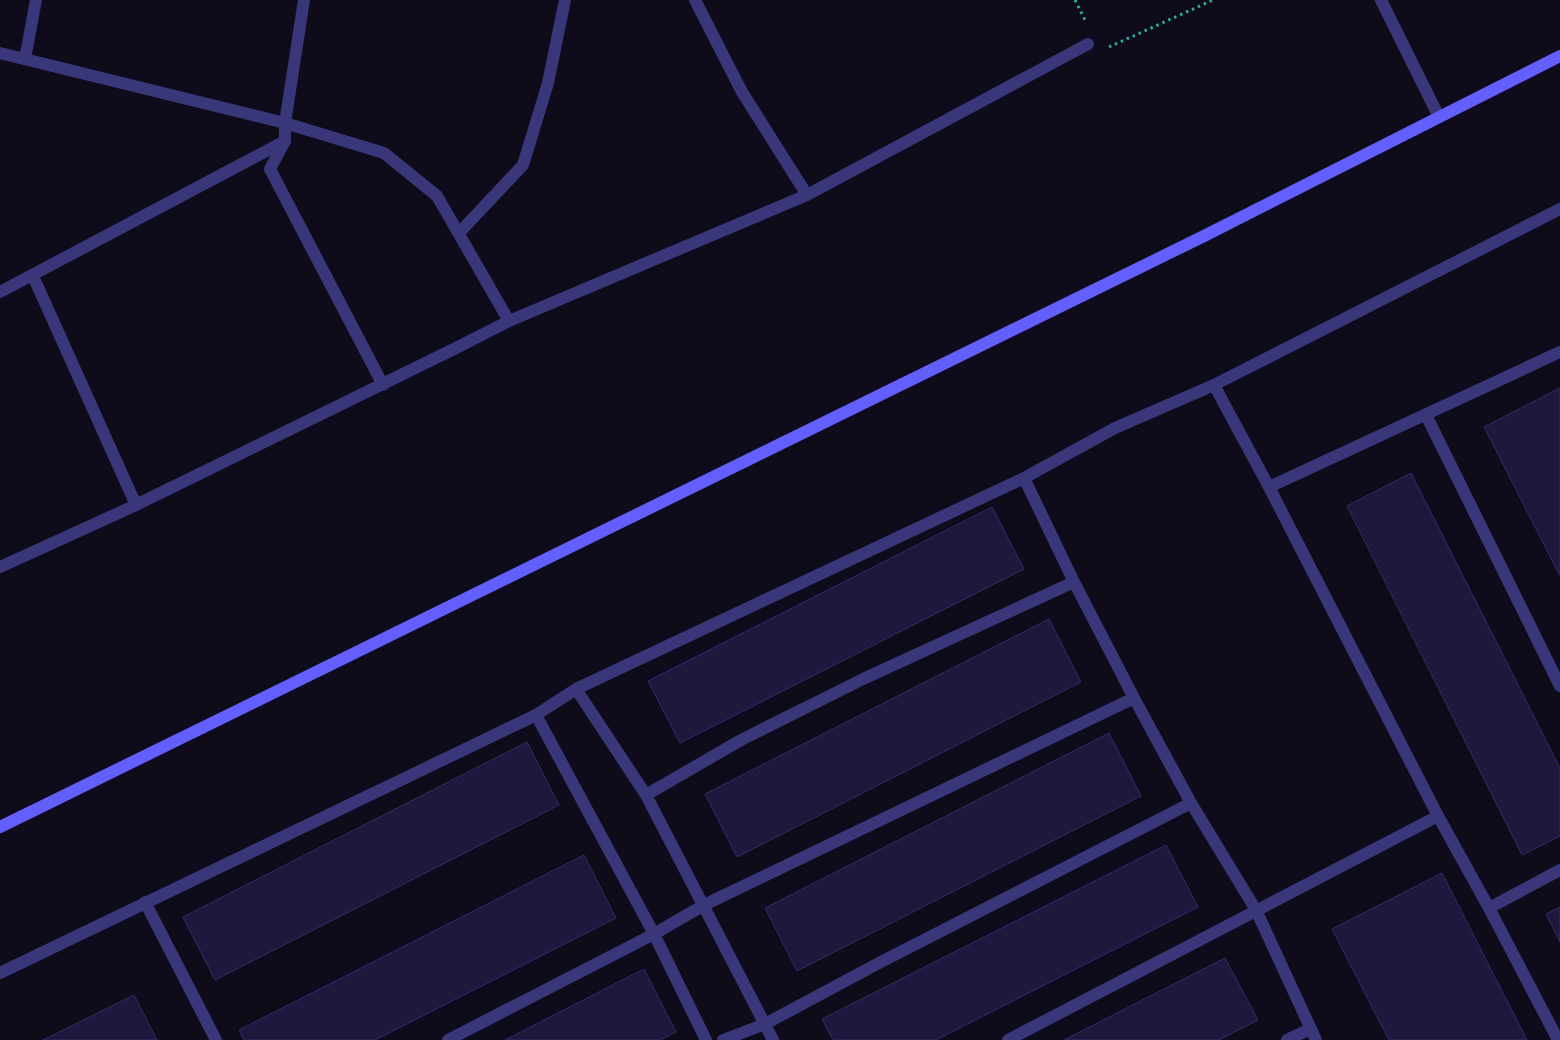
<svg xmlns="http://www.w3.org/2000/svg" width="1560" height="1040" viewBox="0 0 1560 1040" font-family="'Roboto Condensed',sans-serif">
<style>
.building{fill:#1f183c;stroke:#362a67}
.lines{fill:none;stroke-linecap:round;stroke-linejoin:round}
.path{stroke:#2eaaa2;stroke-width:3;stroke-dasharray:2.5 4;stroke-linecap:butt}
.lane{stroke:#393779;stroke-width:12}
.street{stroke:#393779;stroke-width:12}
.secondary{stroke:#635ffc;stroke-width:12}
</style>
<rect width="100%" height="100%" fill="#0e0b1b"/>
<path class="building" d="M1560 388V576L1484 427Z
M1411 473 1560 768V836L1522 855 1347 506Z
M992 507 1024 569 680 743 648 681Z
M1049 619 1081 682 737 857 705 794Z
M1109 733 1141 796 797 971 765 908Z
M527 742 559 805 215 980 183 917Z
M1166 845 1198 907 936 1040H833L822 1019Z
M584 855 616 918 375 1040H244L239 1030Z
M1442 873 1527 1040H1389L1332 929Z
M1560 907V942L1546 914Z
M1225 958 1258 1020 1219 1040H1064Z
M644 969 676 1032 660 1040H505Z
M134 995 157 1040H43Z"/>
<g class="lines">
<path class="path" d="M1075 0 1086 22
M1109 47 1213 0"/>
<path class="lane" d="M1214 385 1269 487 1438 816
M1426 415 1560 686
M1024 478 1074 582 1134 698
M1269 487 1560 352
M576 689 1024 478 1115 428 1214 385 1560 209
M536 715 654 934 706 1040
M646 795 741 740 863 679 1074 582
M145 902 216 1040
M1489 908 1560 870
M0 973 536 715 576 689 646 795 773 1040
M448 1040 654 934 704 905 1134 698 1191 803 1256 910 1316 1040
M723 1040 765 1024 877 964 1191 803
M1008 1040 1438 816 1489 908 1558 1040
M1287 1040 1310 1029"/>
<path class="street" d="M695 0 742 92 807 195
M1381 0 1439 117
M0 53 285 123 384 153 437 196 509 321
M25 59 36 0
M285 141 270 169 383 385
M459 233 523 165 548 83 565 0
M33 276 136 505
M0 292 285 141V123L304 0
M0 567 136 505 456 348 509 321 807 195 1088 44"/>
<path class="secondary" d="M0 827 1204 236 1560 56"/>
</g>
</svg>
